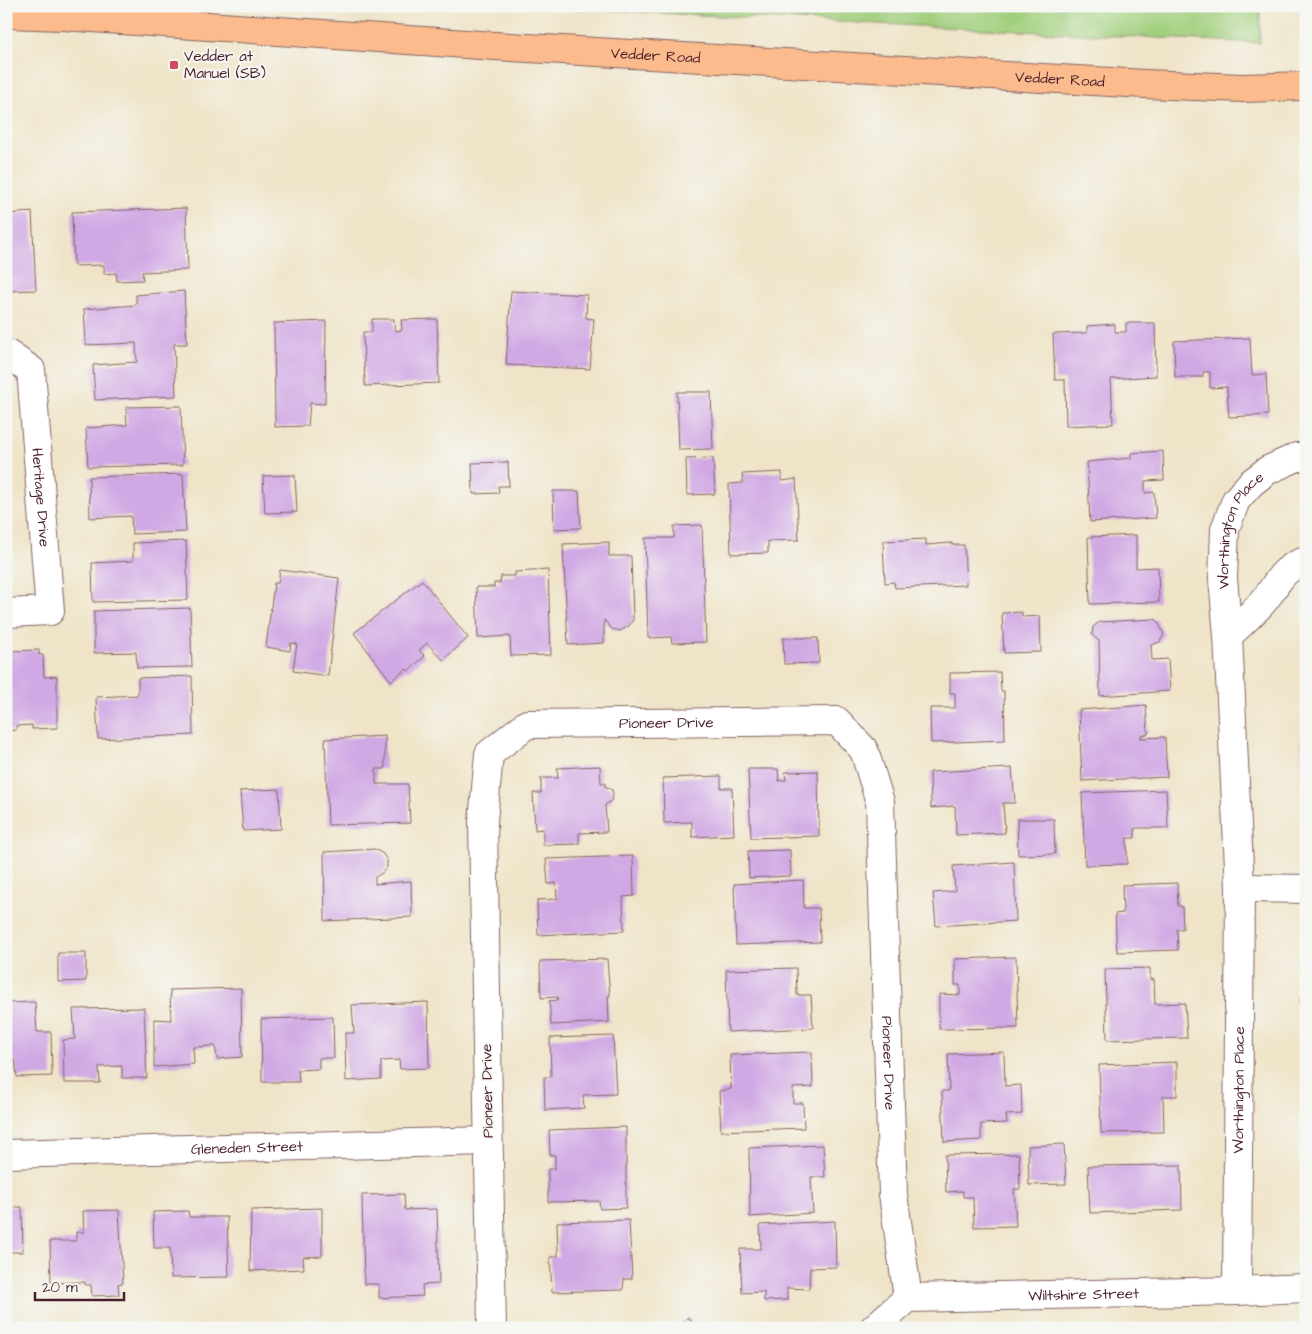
<svg xmlns="http://www.w3.org/2000/svg" width="1312" height="1334" viewBox="0 0 1312 1334" font-family="'Architects Daughter',sans-serif">
<style>
.green{fill:#a1cf7d;stroke:#767754}
.building{fill:#d0a8e4}
.lines{fill:none;stroke-linecap:round;stroke-linejoin:round}
.minor-casing{stroke:#846462;stroke-width:30}
.major-casing{stroke:#846462;stroke-width:30}
.minor{stroke:#fff;stroke-width:28}
.major{stroke:#fbbb8d;stroke-width:28}
.poi-dot{fill:#d1495b;stroke:#f6f6f2;stroke-width:2}
.labels{text-anchor:middle;stroke-width:4;stroke-linejoin:round;paint-order:stroke}
.street-label{font-size:15px;fill:#4a1f2b;stroke:#f6f6f2}
.poi-label{font-size:15px;fill:#4a1f2b;stroke:#f6f6f2;text-anchor:start}
</style>
<rect width="100%" height="100%" fill="#f6f6f2"/>
<filter id="ink" filterUnits="userSpaceOnUse"><feTurbulence type="fractalNoise" baseFrequency=".02" numOctaves="2"/><feDisplacementMap in="SourceGraphic" scale="10" xChannelSelector="R" yChannelSelector="G"/><feConvolveMatrix kernelMatrix="1 2 1 2 8 2 1 2 1" color-interpolation-filters="sRGB"/></filter>
<filter id="wash" filterUnits="userSpaceOnUse"><feTurbulence type="fractalNoise" baseFrequency=".0096" numOctaves="4" result="noise"/><feDisplacementMap in="SourceGraphic" scale="20" xChannelSelector="R" yChannelSelector="G"/><feGaussianBlur stdDeviation="1.12" result="paint"/><feColorMatrix in="noise" values="0 0 0 0 0 0 0 0 0 0 0 0 0 0 0 0 0 1.4 0 .05"/><feComposite in="paint" operator="in"/></filter>
<g filter="url(#wash)">
<rect width="100%" height="100%" fill="#efe4c8"/>
<path class="green" d="M520 6H1260V43Z"/>
<g id="blocks">
<path class="building" d="M186 208 188 270 142 272 143 280 117 281 116 273 104 274V265L74 266 72 212Z
M32 212 36 290 6 291V214Z
M184 291 187 344H174L176 396 95 400 93 365 137 362 136 343 86 345 84 309 136 305V295Z
M511 291 587 295 586 318 594 319 590 369 506 365Z
M372 319H394L395 331 402 330 401 320 437 319 439 383 365 386 363 332H372Z
M326 321 325 404 310 403 308 426 275 427 274 323Z
M1126 323H1155L1156 376 1111 379 1113 424 1066 426 1065 380H1055L1053 334 1087 333V326L1115 324V332H1126Z
M1250 338 1252 375 1266 374 1268 415 1229 417 1227 387 1210 388V372H1203V377H1175L1174 341Z
M677 392H711L713 449 679 450Z
M181 406 183 465 88 467 86 428 127 425 126 407Z
M1163 451 1164 480 1145 481V493L1154 492 1156 518 1090 522 1087 462 1131 458V453Z
M713 458 715 494 687 495 686 459Z
M508 462 509 486H498L499 493 473 494 472 463Z
M782 472V481L796 479 799 540 768 541V553L731 554 729 484 743 483 742 474Z
M183 474 186 532 132 534 131 516 90 518 89 477Z
M295 475 297 512 265 513 263 476Z
M553 491H579L581 528 554 529Z
M702 525 706 642 672 643 671 637 648 638 645 538H674V526Z
M1136 535V568L1158 567 1159 602 1090 604 1088 537Z
M926 539V545L952 543V545H964L966 585 895 588 894 582 885 583 883 541Z
M186 541 188 600 93 602 92 563 133 561V543Z
M609 542V556H631L633 620 629 626 620 631 612 629 604 620V643L568 645 563 544Z
M280 570 339 578 328 676 293 671 297 644 291 643 290 651 266 647 274 583H278Z
M548 570 551 655 511 656 510 636 478 638 476 587H494V583H500L501 576H515V572Z
M422 580 468 638 443 660 427 643 419 650 425 656 408 671 406 669 391 681 354 633Z
M190 608 192 667 137 668 136 652 94 653V611Z
M1022 612V617L1040 616 1041 652 1004 653 1002 613Z
M1153 619 1157 620 1164 634 1160 642 1151 645 1152 660 1168 659 1170 691 1100 696 1099 641 1092 635 1093 627 1099 622Z
M783 638H818L819 663 784 664Z
M39 650V655H43L44 677 57 676V728L32 729V725L16 726V730L6 731V667L9 651Z
M1000 672 1001 691H1004L1005 740 931 743 930 708H955V693H950V673Z
M192 676 193 735 98 739 96 697 138 695V678Z
M1146 705 1148 734 1141 735V738L1165 737 1167 777 1082 781 1079 710Z
M1301 733H1306V781H1302Z
M385 736V769H376V784H408L410 823 328 825 325 739Z
M600 766 601 783H605V786L612 790 613 794 612 800 605 805 607 832 579 833V844L543 845V829L535 830 533 793H541V778H558L557 768Z
M1012 768 1015 803H1003L1005 833 956 835 955 806 931 808 930 772Z
M748 769H778L779 781 786 780 785 772 818 771 819 836 751 838Z
M721 776V788H732L734 835 692 837V822L664 823 663 778Z
M279 789 281 829 243 831 240 791Z
M1166 790 1168 828H1135V838H1127V864L1085 865 1082 793Z
M1017 819H1054L1055 854 1018 855Z
M375 849 383 854 387 860V867L382 873 375 877V884L411 881 412 917 325 921 324 852Z
M790 850 791 876 749 878 748 851Z
M633 856 634 896 623 897 624 931 538 935 537 900 557 899 556 883 548 884 546 859Z
M1014 862 1016 921 936 926 933 893 955 891 953 866Z
M803 880 804 908H819L820 942 736 945 734 884Z
M1177 883 1178 906H1182L1183 929H1177L1178 950 1117 952 1115 914 1123 913 1122 885Z
M58 953H86V981L58 982Z
M1016 957 1018 1028 939 1029V994L960 995V985H955V959Z
M607 959 610 996H608L609 1022 551 1025 549 1001 557 1000 558 997 541 998 540 961Z
M796 968 797 995H811L813 1028 728 1032 726 970Z
M1150 968V980L1154 979 1155 1004 1185 1003 1187 1038 1107 1040 1105 969Z
M241 988 242 1057 217 1059 215 1046 193 1047 194 1064 154 1067V1019L171 1020 170 990Z
M1300 998H1306V1034L1301 1035Z
M35 1002 37 1032H51L52 1076 17 1077 15 1060 6 1061V1003Z
M428 1002 429 1068 400 1069 399 1060 381 1061V1079L346 1081 345 1033H354L352 1005Z
M144 1008 147 1078H122V1066L99 1067 100 1083H64L63 1040 75 1039 73 1009Z
M333 1017 334 1058H319V1069L298 1070 299 1082H262L261 1019Z
M613 1036 616 1094 583 1095 584 1108 545 1110 544 1077H551L550 1038Z
M1302 1047H1306V1083H1304Z
M812 1052 813 1087 793 1088V1103H803L804 1128 721 1131 719 1091 731 1089 730 1055Z
M1004 1052 1005 1086 1021 1085 1022 1114 1006 1115 1007 1123 981 1124V1140L944 1142 942 1091H949L948 1054Z
M1177 1062V1096H1163L1164 1132 1101 1133 1099 1065Z
M626 1127V1208L600 1209 599 1201 548 1202V1169H555V1155H550L549 1130Z
M1064 1144 1066 1184 1029 1185 1028 1146Z
M823 1145 825 1177H811L813 1213 750 1217 749 1148Z
M1019 1154 1020 1189H1014L1016 1226 974 1227 973 1197H963V1191L946 1192 945 1155Z
M1181 1165 1182 1210 1090 1213 1088 1166Z
M404 1194 405 1210 437 1209 439 1284 422 1285 423 1296 379 1298V1284H364L362 1195Z
M6 1207H22L23 1252H6Z
M322 1208V1256L303 1257 304 1269 250 1271 251 1210Z
M119 1210 123 1283 118 1284 119 1295 92 1296 91 1285H85V1282L51 1283 50 1241H76V1232H84L83 1211Z
M188 1211 189 1217H227L229 1277 171 1278 170 1248H154L153 1212Z
M629 1220 632 1279H624L623 1290 552 1292 550 1257 558 1256 557 1222Z
M835 1221 836 1267 810 1268 809 1289 787 1288V1300L764 1301V1292L742 1293 740 1249H761L760 1225Z
M688 1317 697 1328H677Z"/>
</g>
</g>
<g filter="url(#ink)">
<use href="#blocks" fill-opacity="0" stroke="#846462" stroke-width="1"/>
<g class="lines">
<defs>
<g id="minor">
<path id="s1" d="M6 353 31 370 50 611 6 613"/>
<path d="M1228 636C1239 625 1251 615 1262 603 1278 585 1279 569 1306 561"/>
<path d="M1240 888 1306 889"/>
<path id="s2" d="M6 1154 488 1141"/>
<path id="s3" d="M1237 1291 1240 888 1228 636 1223 578 1225 529 1236 500 1251 483 1268 470 1297 457H1306"/>
<path id="s4" d="M492 1328 483 822 489 754 527 724 837 721 864 750 880 802 893 1194 908 1298"/>
<path id="s5" d="M874 1328 908 1298 1237 1291 1306 1288"/>
</g>
<g id="major">
<path id="s6" d="M6 14 63 16 495 46 1145 84 1243 88 1306 86"/>
</g>
</defs>
<use href="#minor" class="minor-casing"/>
<use href="#major" class="major-casing"/>
<use href="#minor" class="minor"/>
<use href="#major" class="major"/>
</g>
</g>
<rect class="poi-dot" x="169" y="60" width="10" height="10" rx="2.5"/>
<g class="labels">
<g class="street-label">
<text dy="5" stroke="none"><textPath href="#s6" startOffset="651">Vedder Road</textPath></text>
<text dy="5" stroke="none"><textPath href="#s6" startOffset="1056">Vedder Road</textPath></text>
<text dy="5" stroke="none"><textPath href="#s1" startOffset="158">Heritage Drive</textPath></text>
<text dy="5" stroke="none"><textPath href="#s3" startOffset="766">Worthington Place</textPath></text>
<text dy="5" stroke="none"><textPath href="#s4" startOffset="762">Pioneer Drive</textPath></text>
<text dy="5" stroke="none"><textPath href="#s4" startOffset="1288">Pioneer Drive</textPath></text>
<text dy="5" stroke="none"><textPath href="#s3" startOffset="201">Worthington Place</textPath></text>
<text transform="translate(487 1091) rotate(-91)" y="5">Pioneer Drive</text>
<text dy="5" stroke="none"><textPath href="#s2" startOffset="241">Gleneden Street</textPath></text>
<text dy="5" stroke="none"><textPath href="#s5" startOffset="221">Wiltshire Street</textPath></text>
</g>
<g class="poi-label">
<text x="184" y="61">Vedder at<tspan x="184" dy="17">Manuel (SB)</tspan></text>
</g>
</g>
<rect width="1312" height="1334" fill="none" stroke="#f6f6f2" stroke-width="25"/>
<path d="M35 1292v8h89v-8" fill="none" stroke="#4a1f2b" stroke-width="2.5"/>
<text x="42" y="1292" font-size="15" fill="#4a1f2b" stroke="#f6f6f2" stroke-width="4" paint-order="stroke">20 m</text>
</svg>
